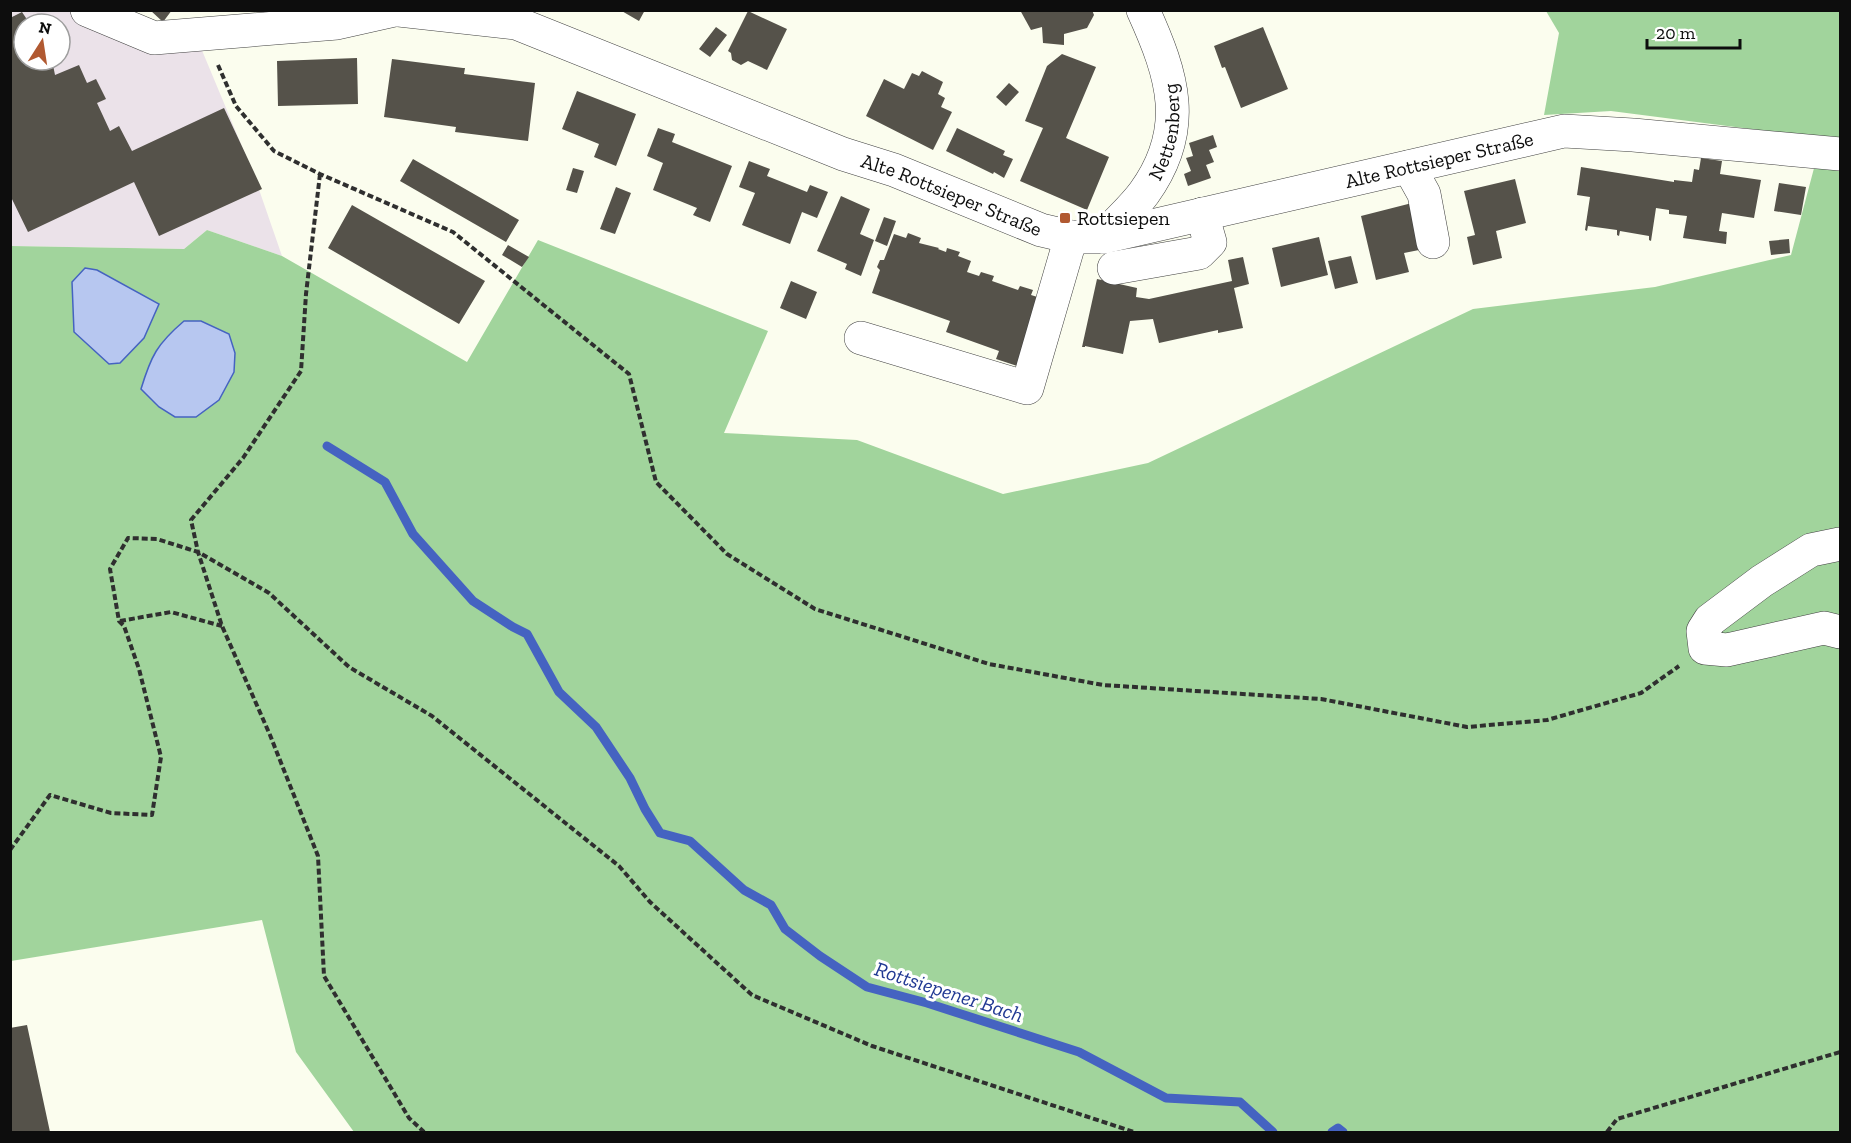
<svg xmlns="http://www.w3.org/2000/svg" width="1851" height="1143" viewBox="0 0 1851 1143" font-family="'Zilla Slab',serif">
<style>
.industrial{fill:#ebe2e9;fill-rule:evenodd}
.forest{fill:#a1d49c}
.water{fill:#b7c7f0;stroke:#4563c1;stroke-width:1.5}
.lines{fill:none;stroke-linecap:round;stroke-linejoin:round}
.stream{stroke:#4563c1;stroke-width:9}
.building{fill:#55524a}
.minor-casing{stroke:#404040;stroke-width:34}
.path{stroke:#2f2f2f;stroke-width:4;stroke-dasharray:6 3;stroke-linecap:butt}
.minor{stroke:#fff;stroke-width:33}
.poi-dot{fill:#b15931;stroke:#fff;stroke-width:2}
.labels{text-anchor:middle;stroke-width:6;stroke-linejoin:round;paint-order:stroke}
.street-label{font-size:20px;fill:#0d0d0d;stroke:#fff}
.poi-label{font-size:20px;fill:#0d0d0d;stroke:#fff;text-anchor:start}
.water-label{font-size:21px;font-style:italic;fill:#213993;stroke:#fff}
</style>
<rect width="100%" height="100%" fill="#fbfdee"/>
<path class="industrial" d="M11 11H68L123 36 201 48 254 175 282 256 207 230 184 249 11 246ZM24 24H60V60H24Z"/>
<path class="forest" d="M1546 11H1840V1132H354L296 1052 262 920 11 961V246L184 249 207 230 282 256 467 362 538 240 768 331 724 433 857 440 1003 494 1148 463 1473 309 1655 287 1791 255 1822 138 1611 111 1544 115 1559 33Z"/>
<path class="water" d="M85 268 97 270 159 304 144 338 120 363 109 364 74 332 72 282Z
M184 321H201L229 334 235 353 234 372 219 400 196 417H175L159 407 141 389C151 356 157 344 184 321Z"/>
<g class="lines">
<path class="stream" d="M327 446 385 482 413 534 473 601 513 627 527 634 559 692 596 727 630 778 645 809 660 833 690 841 744 890 771 905 785 929 820 956 867 987 927 1003 1079 1052 1166 1098 1240 1102 1273 1132
M1332 1132 1338 1128 1343 1132"/>
</g>
<path class="building" d="M150 10H172L163 22Z
M620 10H645L639 21Z
M1020 10H1092L1094 15 1087 28 1064 34V45L1043 43 1042 27 1031 30Z
M748 11 787 29 767 70 748 61 741 65 732 60 731 53 728 51Z
M22 12 30 24H24V60H52L55 75 79 65 87 83 96 79 106 99 97 103 110 131 119 126 132 151 224 108 262 189 159 236 134 182 28 232 10 195V18Z
M716 27 727 35 710 57 699 49Z
M1263 27 1288 89 1241 108 1225 67 1222 68 1214 46Z
M1062 54 1096 67 1066 138 1109 157 1087 210 1020 181 1043 128 1025 121 1047 66Z
M357 58 358 104 278 106 277 61Z
M392 59 463 68H465L464 74 535 83 528 141 455 132 456 127 384 117Z
M922 71 943 82 938 94 945 98 941 107 952 112 933 150 866 116 884 79 904 89 912 73 919 76Z
M1009 83 1019 92 1006 106 996 97Z
M577 91 636 114 616 166 594 157 599 144 562 129Z
M658 128 675 134 672 142 732 166 710 222 693 215 697 208 653 190 663 163 647 156Z
M957 128 1005 151 1003 155 1013 159 1004 178 994 172 993 174 946 151Z
M1213 135 1217 147 1209 150 1214 162 1206 165 1211 178 1188 186 1184 174 1191 171 1186 158 1193 156 1189 143Z
M1701 158 1722 161 1720 174 1761 180 1754 218 1722 213 1719 231 1727 232 1726 244 1683 238 1687 216 1669 214V210L1656 208 1651 241 1649 240V236L1620 231 1619 236 1617 235V230L1588 226 1587 231 1585 230 1590 197 1577 195 1581 167 1674 182V180L1692 182 1694 169 1699 170Z
M413 159 519 220 506 242 400 181Z
M749 161 770 169 767 176 807 192 810 185 828 192 817 218 802 212 790 244 742 225 755 193 739 187Z
M573 168 584 171 577 193 566 190Z
M1515 179 1526 223 1496 231 1502 258 1473 265 1467 237 1475 235 1464 191Z
M1779 183 1806 187 1801 215 1774 211Z
M616 187 631 193 615 234 600 229Z
M841 196 870 209 860 234 874 240 861 276 845 269 847 264 817 251Z
M1412 203 1424 249 1404 253 1409 272 1376 280 1361 216Z
M352 205 485 281 459 324 328 248Z
M884 217 896 221 887 246 875 241Z
M908 233 921 238 919 243 939 248 938 249 946 252 947 248 960 252 958 256 971 261 967 272 979 276 981 272 994 276 992 281 1018 290 1020 286 1033 290 1031 295 1044 299 1020 367 996 359 999 351 946 332 950 321 872 293 880 270 877 267 880 260H884L894 234 906 238Z
M1319 237 1328 275 1281 287 1272 248Z
M1789 239 1790 253 1771 255 1769 241Z
M508 245 529 257 522 267 502 255Z
M1351 256 1358 283 1335 289 1328 261Z
M1243 257 1249 284 1234 288 1243 328 1218 333V330L1159 343 1153 319 1130 321 1123 354 1085 346V347H1082L1097 279 1137 288 1136 297 1149 299 1232 281 1228 260Z
M791 281 817 292 806 319 780 308Z
M27 1025 50 1132H10V1028Z"/>
<g class="lines">
<defs>
<g id="minor">
<path d="M87 10 154 38 337 23 395 10"/>
<path id="s1" d="M399 10 516 23 843 154 894 170 1041 230 1071 237H1104L1564 131 1633 135 1840 154"/>
<path d="M1409 167 1424 194 1433 242"/>
<path id="s2" d="M1104 237C1117 222 1133 208 1144 193 1190 129 1173 76 1143 10"/>
<path d="M1114 268 1199 253 1210 242 1202 214"/>
<path d="M861 338 1027 388 1071 237"/>
<path d="M1840 544 1811 550 1762 581 1710 620 1703 631 1705 648 1727 650 1824 628 1840 632"/>
</g>
</defs>
<use href="#minor" class="minor-casing"/>
<path class="path" d="M218 65 236 106 274 151 320 174 453 232 629 374 656 482 727 554 815 609 989 664 1103 685 1321 699 1467 727 1547 720 1641 693 1679 666
M320 174 306 294 301 371 243 458 191 520 198 552 222 626 270 735 318 856 324 976 409 1118 424 1132
M120 621 171 612 222 626
M10 850 50 795 111 813 152 815 161 757 139 669 124 626 119 621 110 569 128 538 157 539 198 552 269 593 349 667 432 716 619 866 650 902 752 995 872 1046 1134 1132
M1607 1132 1617 1119 1840 1052"/>
<use href="#minor" class="minor"/>
</g>
<rect class="poi-dot" x="1059" y="212" width="12" height="12" rx="3"/>
<g class="labels">
<g class="street-label">
<text dy="7" stroke="none"><textPath href="#s2" startOffset="126">Nettenberg</textPath></text>
<text dy="7" stroke="none"><textPath href="#s1" startOffset="1090">Alte Rottsieper Straße</textPath></text>
<text dy="7" stroke="none"><textPath href="#s1" startOffset="586">Alte Rottsieper Straße</textPath></text>
</g>
<g class="poi-label">
<text x="1077" y="225">Rottsiepen</text>
</g>
<g class="water-label">
<text transform="translate(949 992) rotate(18)" y="7">Rottsiepener Bach</text>
</g>
</g>
<rect width="1851" height="1143" fill="none" stroke="#0d0d0d" stroke-width="24"/>
<g transform="translate(42 42) rotate(12)"><circle r="28" fill="#ffffff" stroke="#9e9e9e" stroke-width="1.5"/>
<path d="M0-4.5L10 22L0 15L-10 22Z" fill="#b15931"/>
<text y="-9" font-size="16" font-weight="bold" text-anchor="middle" fill="#0d0d0d">N</text>
</g>
<path d="M1647 39v9h93v-9" fill="none" stroke="#0d0d0d" stroke-width="3"/>
<text x="1656" y="39" font-size="18" fill="#0d0d0d" stroke="#ffffff" stroke-width="4.5" paint-order="stroke">20 m</text>
</svg>
